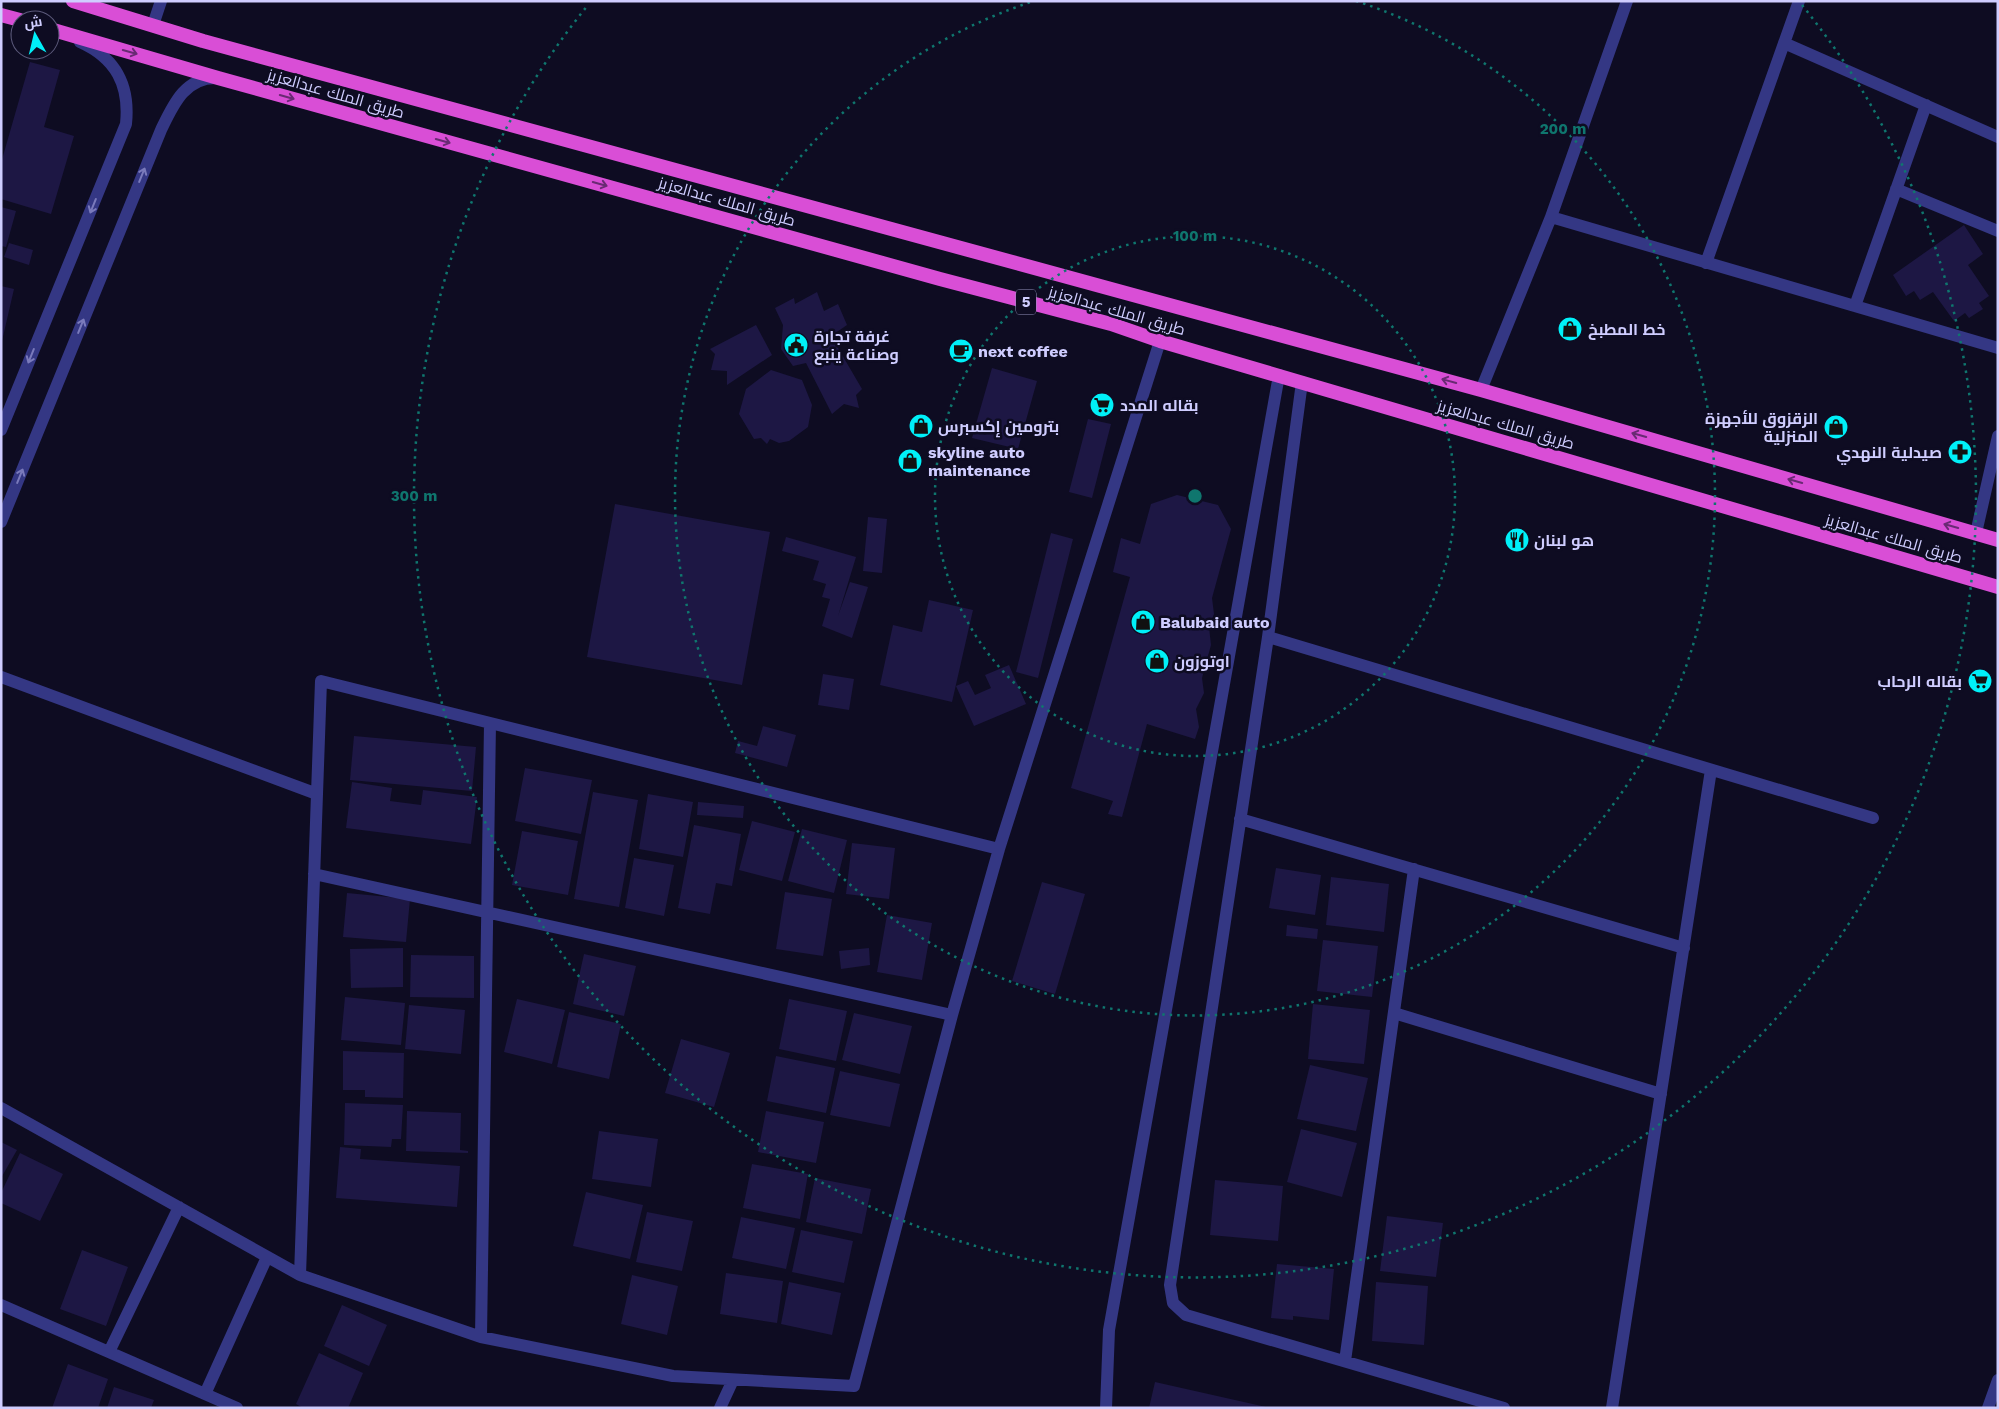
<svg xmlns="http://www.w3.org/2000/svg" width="1999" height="1409" viewBox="0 0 1999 1409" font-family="'Work Sans',Cairo,sans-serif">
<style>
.building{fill:#1d1744}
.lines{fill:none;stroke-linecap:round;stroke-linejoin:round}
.minor{stroke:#343784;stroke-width:12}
.trunk{stroke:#d94ed6;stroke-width:14}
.oneway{stroke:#692a73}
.oneway2{stroke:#7a7abb}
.ring{fill:none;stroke:#0f766e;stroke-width:2.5;stroke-dasharray:2.5 5}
.labels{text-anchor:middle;stroke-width:5;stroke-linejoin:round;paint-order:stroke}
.shield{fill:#0e0c22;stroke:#9593bd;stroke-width:1}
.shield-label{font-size:15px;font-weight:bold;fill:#cfcdff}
.street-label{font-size:16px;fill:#cfcdff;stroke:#0e0c22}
.poi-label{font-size:16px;font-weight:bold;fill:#cfcdff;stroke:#0e0c22;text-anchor:start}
.centre{fill:#0f766e;stroke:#0e0c22;stroke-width:2.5}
.ring-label{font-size:15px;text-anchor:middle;font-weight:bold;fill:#0f766e;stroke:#0e0c22;stroke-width:5;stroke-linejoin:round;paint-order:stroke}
</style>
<rect width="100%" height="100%" fill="#0e0c22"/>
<path class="building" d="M30 62 60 70 44 127 74 136 51 214 1 199V163Z
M1 207 16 211 6 247 1 246Z
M1964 225 1983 254 1968 265 1989 296 1979 303 1983 309 1969 318 1965 313 1954 321 1933 292 1920 300 1914 291 1906 296 1893 275Z
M9 243 33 250 29 265 4 257Z
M1 286 14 289 2 341H1Z
M817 292 824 311 838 304 847 325 831 336 862 389 856 395 859 408 844 404 832 414 806 363 793 366 781 349 783 325 775 308 794 298 795 304Z
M756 325 772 355 727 385V371L711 370 715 354 710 349Z
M992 368 1037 381 1018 449 972 438Z
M771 370 802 380 812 405 808 427 789 441 779 443 770 439 767 444 761 438 754 439 739 414 746 389Z
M1088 419 1111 424 1092 498 1069 492Z
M1177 495 1218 505 1231 529 1212 598 1214 614 1209 627 1211 645 1202 678 1204 693 1196 709 1199 727 1195 739 1147 724 1122 817 1108 814 1113 801 1071 788 1130 577 1113 572 1121 538 1140 544 1151 504Z
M615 504 770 532 742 685 587 657Z
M868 517 887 519 882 573 863 571Z
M1051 533 1073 539 1038 678 1016 672Z
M786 537 856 557 838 616 850 582 868 587 852 638 822 626 830 599 822 597 826 584 813 580 819 561 782 551Z
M929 600 973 610 952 702 880 685 893 625 922 632Z
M1009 665 1026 704 974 726 956 686 968 681 975 695 991 688 985 675Z
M823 674 854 679 849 710 818 705Z
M763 726 796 735 787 767 735 753 738 741 757 746Z
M354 736 476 747 472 791 350 780Z
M525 768 592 780 581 834 515 821Z
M352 782 392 788 390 801 421 805 423 790 477 797 471 844 346 828Z
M593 792 638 800 619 907 574 899Z
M648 794 693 802 683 857 639 849Z
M698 802 744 806 743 818 697 815Z
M752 821 795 832 782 881 739 870Z
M694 825 741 834 732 886 716 883 710 914 678 908Z
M802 829 847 840 834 893 788 881Z
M522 831 578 841 568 895 512 885Z
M852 843 895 848 889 899 846 894Z
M634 858 674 865 664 916 625 908Z
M1276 868 1321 875 1315 915 1269 908Z
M1331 877 1389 884 1384 932 1326 925Z
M1042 882 1085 894 1055 994 1012 981Z
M785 892 832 899 823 956 776 949Z
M347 893 410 899 406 942 343 937Z
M887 915 932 923 922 980 877 972Z
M1287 925 1318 929 1317 939 1286 936Z
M1323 940 1378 946 1372 997 1317 991Z
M403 948V987L351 988 350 949Z
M869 948 870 965 841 969 839 951Z
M584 954 636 966 624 1016 573 1004Z
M411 955 474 956V998L410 997Z
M345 997 405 1003 401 1045 341 1040Z
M517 999 565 1010 552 1064 504 1052Z
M789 999 847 1011 836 1061 779 1049Z
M1313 1004 1370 1010 1364 1064 1308 1059Z
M409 1005 465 1010 461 1054 405 1049Z
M569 1012 621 1024 609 1079 557 1067Z
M854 1013 912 1026 900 1074 842 1060Z
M681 1039 730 1053 714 1107 665 1093Z
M343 1051 404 1053 403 1098 365 1097V1090H343Z
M776 1056 835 1068 826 1113 767 1101Z
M1310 1065 1368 1078 1356 1131 1297 1119Z
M840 1071 900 1084 890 1127 830 1115Z
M345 1103 403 1105 401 1139H392L391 1147 344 1145Z
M407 1111 461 1113 460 1150 468 1151V1153L406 1151Z
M766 1111 824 1122 816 1163 758 1152Z
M1301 1129 1357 1143 1342 1197 1287 1182Z
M599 1131 658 1139 651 1187 592 1179Z
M1 1142 17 1150 1 1178Z
M340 1147 361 1149 360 1159 460 1166 457 1207 336 1198Z
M20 1153 63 1174 40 1221 1 1203V1193Z
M752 1164 808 1174 800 1219 743 1208Z
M815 1178 871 1189 862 1234 806 1222Z
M1215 1180 1283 1186 1278 1241 1210 1235Z
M586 1192 643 1205 630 1259 573 1246Z
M647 1212 693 1221 682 1271 636 1262Z
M1387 1216 1443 1223 1436 1277 1380 1271Z
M741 1217 795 1228 786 1269 732 1258Z
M801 1230 853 1241 844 1283 792 1272Z
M82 1250 128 1267 106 1326 60 1309Z
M1277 1264 1334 1269 1329 1320 1293 1316V1320L1271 1318Z
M726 1273 783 1281 777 1323 720 1314Z
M632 1275 678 1286 667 1335 621 1324Z
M789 1282 841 1293 832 1335 781 1324Z
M1376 1282 1428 1286 1424 1345 1372 1341Z
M342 1305 387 1325 369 1366 324 1346Z
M319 1353 363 1373 348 1408H303L296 1404Z
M68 1364 108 1379 98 1408H52Z
M1155 1382 1266 1407V1408H1149Z
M114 1387 154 1400 151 1408H107Z"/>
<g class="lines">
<path class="minor" d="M153 25 161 1
M1784 43 1998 137
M1896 189 1998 231
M1551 217 1998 348
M1706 263 1799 1
M1855 306 1926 105
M1302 382 1268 637 1170 1285 1173 1303 1186 1315 1504 1408
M1481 390 1551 217 1627 1
M1 430 126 124C130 85 116 58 80 42
M1 522 161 130C173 105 185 77 217 78
M1976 533 1998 436
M1268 637 1873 818
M1 677 317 794 300 1275
M317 794 321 681 999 849
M1240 819 1684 948
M314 874 952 1015
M1394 1013 1661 1094
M1 1108 300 1275 481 1337 673 1376 854 1386 952 1015 999 849 1160 341
M1 1305 237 1408
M481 1337 490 723
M109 1352 179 1207
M1345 1361 1414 869
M205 1394 267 1257
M720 1408 733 1380
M1106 1408 1109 1330 1279 375
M1612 1408 1711 770
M1988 1408 1998 1380"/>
<path class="trunk" d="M73 1 203 41 1481 390 1998 540
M1 15 20 20
M50 29 218 78 940 279 1111 324 1160 341 1998 587"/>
</g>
<defs><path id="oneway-shaft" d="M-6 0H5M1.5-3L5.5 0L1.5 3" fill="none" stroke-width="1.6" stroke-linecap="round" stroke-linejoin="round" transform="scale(1.25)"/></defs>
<g class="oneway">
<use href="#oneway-shaft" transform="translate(130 52) rotate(16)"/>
<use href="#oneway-shaft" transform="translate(287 97) rotate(16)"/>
<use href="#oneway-shaft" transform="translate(443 141) rotate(16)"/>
<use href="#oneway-shaft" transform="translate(600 184) rotate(16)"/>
<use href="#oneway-shaft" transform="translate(1449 381) rotate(-165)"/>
<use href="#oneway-shaft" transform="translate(1639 435) rotate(-164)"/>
<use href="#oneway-shaft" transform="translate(1795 481) rotate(-164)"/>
<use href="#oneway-shaft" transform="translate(1951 526) rotate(-164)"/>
</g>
<g class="oneway2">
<use href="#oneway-shaft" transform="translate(142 175) rotate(-68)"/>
<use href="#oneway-shaft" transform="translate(93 206) rotate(112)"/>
<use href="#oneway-shaft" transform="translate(81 326) rotate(-68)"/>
<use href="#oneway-shaft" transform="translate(31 356) rotate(112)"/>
<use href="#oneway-shaft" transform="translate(20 476) rotate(-68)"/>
</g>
<g class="ring">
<circle cx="1195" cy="496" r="260"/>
<path d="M1356 1A520 520 0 1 1 1034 1"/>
<path d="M1802 5A781 781 0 1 1 588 5"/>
</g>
<defs>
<symbol id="shop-disc" viewBox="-11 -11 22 22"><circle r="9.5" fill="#00f0f8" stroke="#0e0c22"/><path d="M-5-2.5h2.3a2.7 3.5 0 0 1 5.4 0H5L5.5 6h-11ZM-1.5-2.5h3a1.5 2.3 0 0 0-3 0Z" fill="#111"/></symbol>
<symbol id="civic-disc" viewBox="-11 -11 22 22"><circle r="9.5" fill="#00f0f8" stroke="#0e0c22"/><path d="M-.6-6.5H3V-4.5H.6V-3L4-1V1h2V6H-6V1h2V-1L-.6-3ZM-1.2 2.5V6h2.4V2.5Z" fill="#111"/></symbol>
<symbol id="cafe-disc" viewBox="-11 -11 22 22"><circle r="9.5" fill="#00f0f8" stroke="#0e0c22"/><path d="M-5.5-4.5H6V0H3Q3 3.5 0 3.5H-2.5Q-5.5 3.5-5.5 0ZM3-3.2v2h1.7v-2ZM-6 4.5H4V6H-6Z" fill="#111"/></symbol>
<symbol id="supermarket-disc" viewBox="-11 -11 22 22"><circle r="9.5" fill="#00f0f8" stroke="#0e0c22"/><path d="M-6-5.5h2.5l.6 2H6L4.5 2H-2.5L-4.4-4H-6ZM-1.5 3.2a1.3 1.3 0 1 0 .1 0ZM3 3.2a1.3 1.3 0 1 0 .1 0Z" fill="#111"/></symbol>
<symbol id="pharmacy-disc" viewBox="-11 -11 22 22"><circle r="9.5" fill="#00f0f8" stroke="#0e0c22"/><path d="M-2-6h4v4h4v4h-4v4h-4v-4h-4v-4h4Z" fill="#111"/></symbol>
<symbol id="restaurant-disc" viewBox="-11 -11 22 22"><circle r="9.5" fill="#00f0f8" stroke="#0e0c22"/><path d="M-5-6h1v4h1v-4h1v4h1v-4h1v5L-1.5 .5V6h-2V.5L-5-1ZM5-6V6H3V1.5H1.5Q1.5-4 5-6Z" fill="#111"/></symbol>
</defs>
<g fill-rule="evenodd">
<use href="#shop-disc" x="1556" y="315" width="28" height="28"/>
<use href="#civic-disc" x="782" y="331" width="28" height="28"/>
<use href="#cafe-disc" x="947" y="337" width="28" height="28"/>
<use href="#supermarket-disc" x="1088" y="391" width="28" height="28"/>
<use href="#shop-disc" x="907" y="412" width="28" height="28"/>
<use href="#shop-disc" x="1822" y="413" width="28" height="28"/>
<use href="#pharmacy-disc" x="1946" y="438" width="28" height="28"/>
<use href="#shop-disc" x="896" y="447" width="28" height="28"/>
<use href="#restaurant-disc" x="1503" y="526" width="28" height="28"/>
<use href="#shop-disc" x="1129" y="608" width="28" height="28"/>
<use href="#shop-disc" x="1143" y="647" width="28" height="28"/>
<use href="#supermarket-disc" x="1966" y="667" width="28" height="28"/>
</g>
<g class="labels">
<rect class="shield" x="1016" y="289.5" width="20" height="25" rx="4"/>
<g class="shield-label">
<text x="1026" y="307">5</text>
</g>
<g class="street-label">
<text transform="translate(336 93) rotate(16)" y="6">طريق الملك عبدالعزيز</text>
<text transform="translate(727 201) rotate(16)" y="6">طريق الملك عبدالعزيز</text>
<text transform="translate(1117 310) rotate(16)" y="6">طريق الملك عبدالعزيز</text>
<text transform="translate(1506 424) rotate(16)" y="6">طريق الملك عبدالعزيز</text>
<text transform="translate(1894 538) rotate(16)" y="6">طريق الملك عبدالعزيز</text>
</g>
<g class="poi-label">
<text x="1588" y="335">خط المطبخ</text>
<text x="814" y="342">غرفة تجارة<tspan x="814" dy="18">وصناعة ينبع</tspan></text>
<text x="978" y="357">next coffee</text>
<text x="1120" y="411">بقاله المدد</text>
<text x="1818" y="424" text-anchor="end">الزقزوق للأجهزة<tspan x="1818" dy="18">المنزلية</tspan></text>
<text x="938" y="432">بترومين إكسبرس</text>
<text x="928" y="458">skyline auto<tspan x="928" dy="18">maintenance</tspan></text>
<text x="1942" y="458" text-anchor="end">صيدلية النهدي</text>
<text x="1534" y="546">هو لبنان</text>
<text x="1160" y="628">Balubaid auto</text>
<text x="1174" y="667">اوتوزون</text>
<text x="1962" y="687" text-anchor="end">بقاله الرحاب</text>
</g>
</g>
<circle cx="1195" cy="496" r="8" class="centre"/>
<g class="ring-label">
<text x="1563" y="134">200 m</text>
<text x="1195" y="241">100 m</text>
<text x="414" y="501">300 m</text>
</g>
<rect width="1999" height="1409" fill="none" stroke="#cfcdff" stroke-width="5"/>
<g transform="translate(35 35) rotate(352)"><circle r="24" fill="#0e0c22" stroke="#5b597a"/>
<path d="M0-4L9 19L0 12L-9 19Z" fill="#00f0f8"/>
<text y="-8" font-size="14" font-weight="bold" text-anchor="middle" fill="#cfcdff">ش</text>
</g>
</svg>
